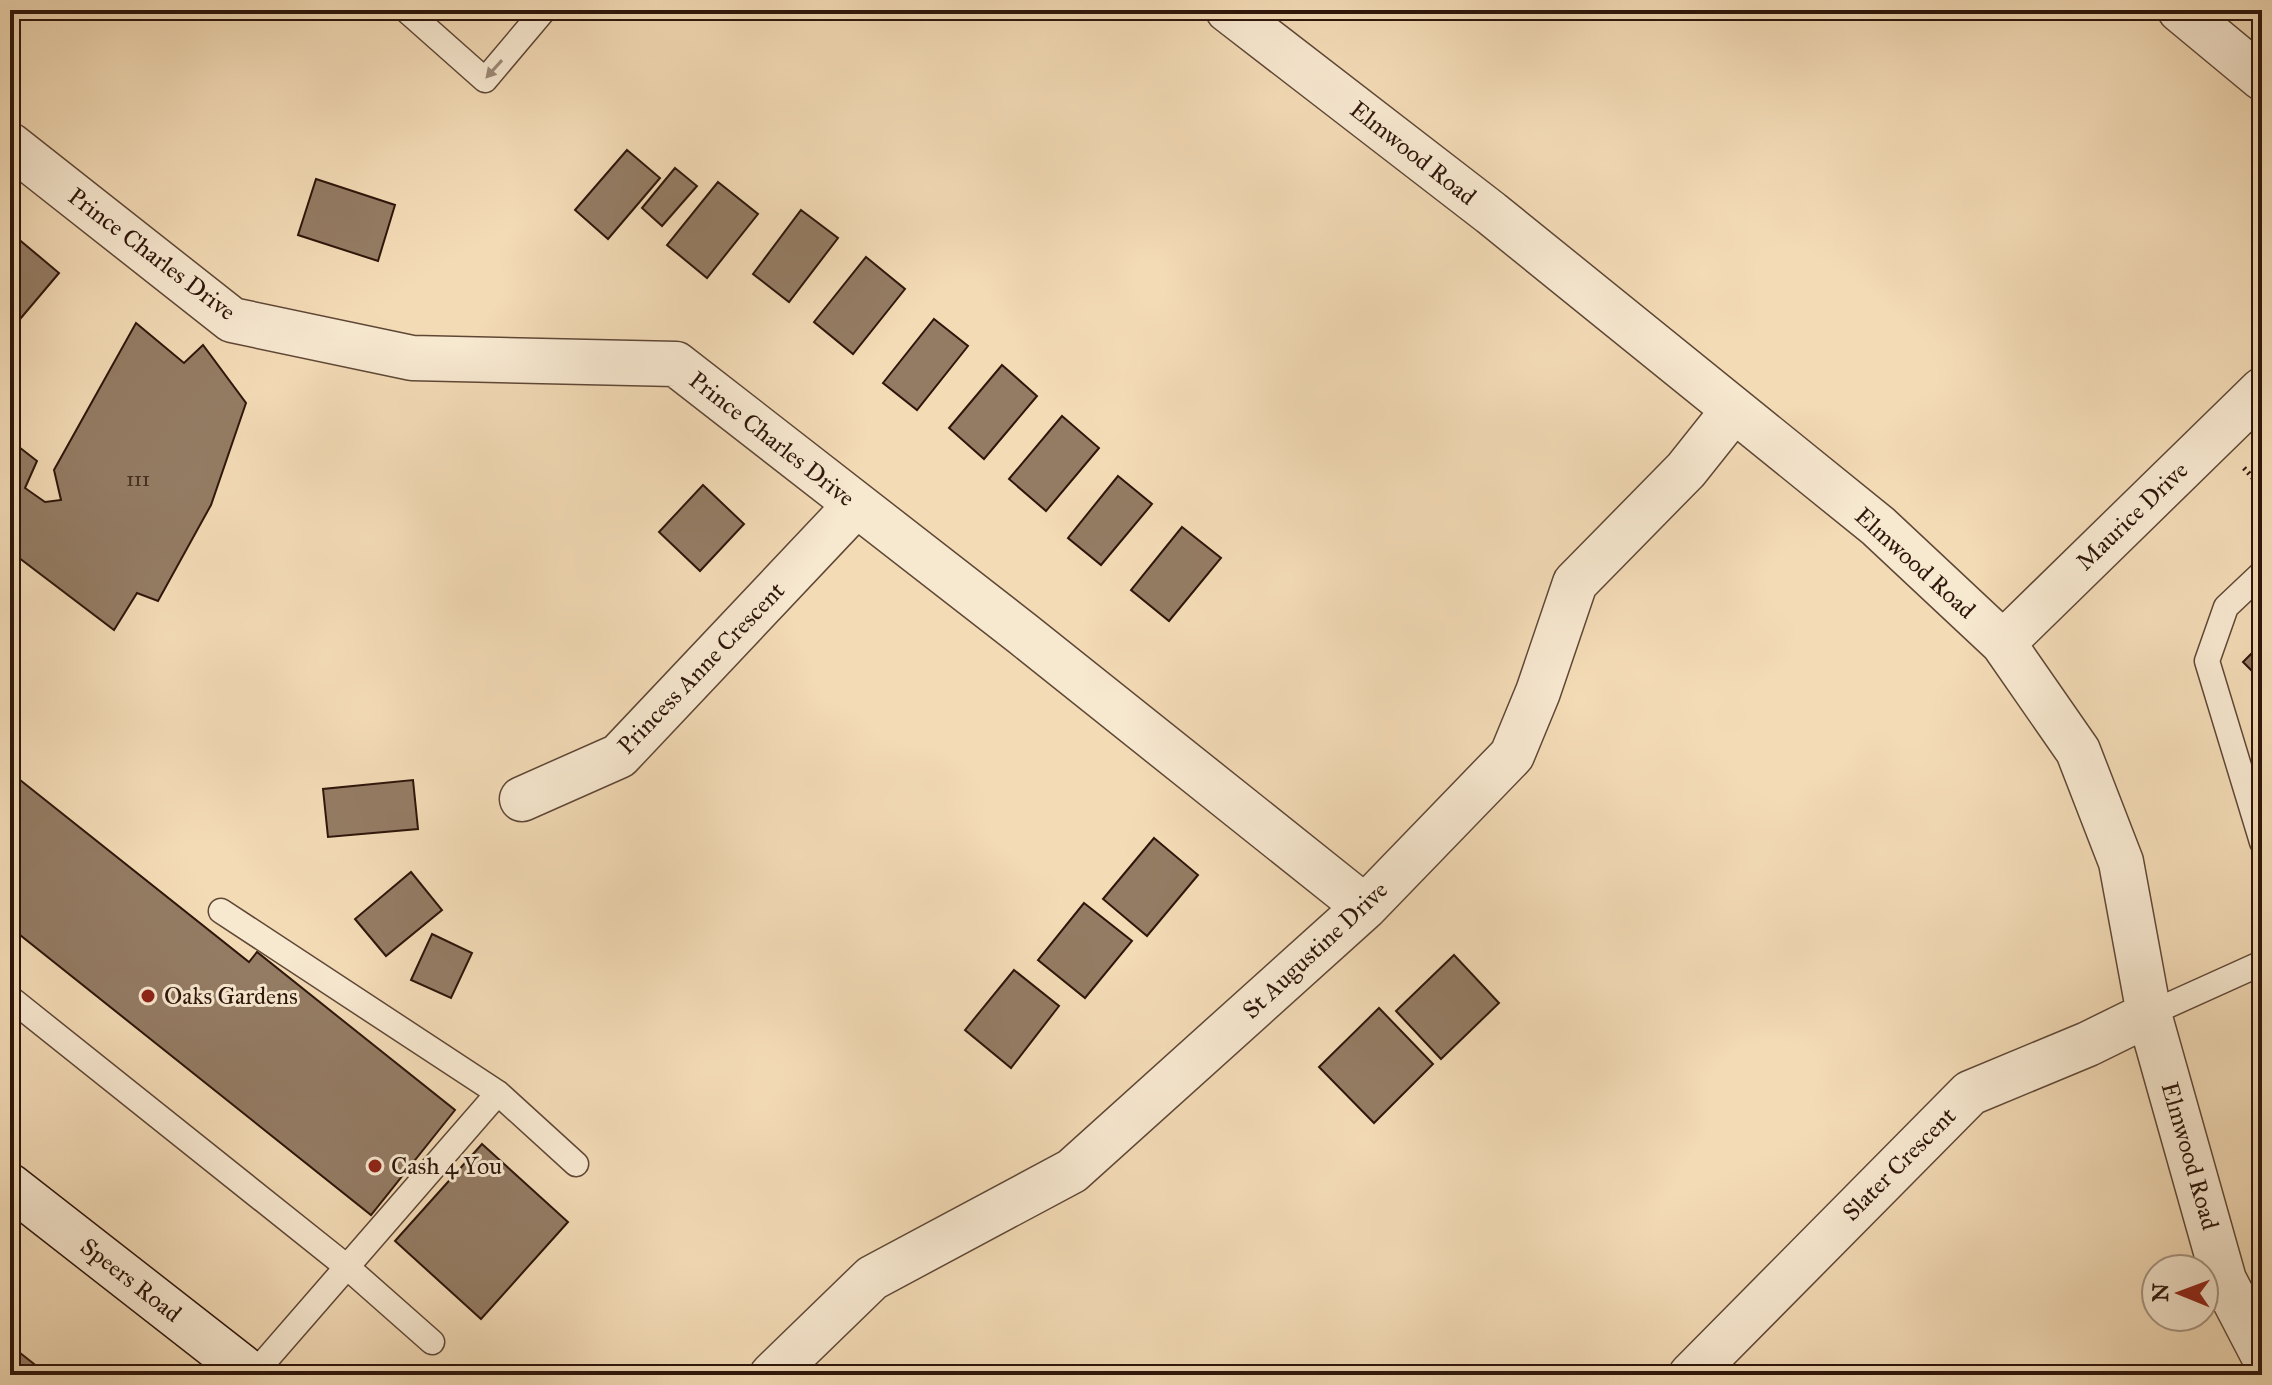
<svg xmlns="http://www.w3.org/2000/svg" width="2272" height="1385" viewBox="0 0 2272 1385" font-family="'IM FELL Great Primer',serif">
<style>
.building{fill:#947c64;stroke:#2e160b;stroke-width:2}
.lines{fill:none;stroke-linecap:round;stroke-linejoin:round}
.lane-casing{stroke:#5f4736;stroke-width:27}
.street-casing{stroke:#5f4736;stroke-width:47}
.secondary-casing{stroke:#2e160b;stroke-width:47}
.path{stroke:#2e160b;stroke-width:5;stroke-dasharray:2 4;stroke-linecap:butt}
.lane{stroke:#f7e8d0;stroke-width:24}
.street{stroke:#f7e8d0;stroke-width:44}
.secondary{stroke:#f7e8d0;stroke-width:44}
.oneway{fill:#9d8a77}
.poi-dot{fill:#8f2418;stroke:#f7e8d0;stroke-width:3}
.labels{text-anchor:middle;stroke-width:6;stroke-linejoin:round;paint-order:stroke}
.number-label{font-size:20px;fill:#483021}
.street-label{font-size:24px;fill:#2e160b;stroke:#f7e8d0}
.poi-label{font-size:24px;fill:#2e160b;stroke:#f7e8d0;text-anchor:start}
</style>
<rect width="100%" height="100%" fill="#f3dbb6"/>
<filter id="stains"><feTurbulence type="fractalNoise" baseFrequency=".0025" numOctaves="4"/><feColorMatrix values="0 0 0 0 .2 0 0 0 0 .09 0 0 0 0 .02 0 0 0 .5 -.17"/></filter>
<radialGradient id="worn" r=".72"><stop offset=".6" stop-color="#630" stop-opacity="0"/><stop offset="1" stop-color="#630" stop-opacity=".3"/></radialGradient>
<path class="building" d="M627 150 660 178 608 239 575 210Z
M675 168 697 186 662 226 642 208Z
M316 179 395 205 378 261 298 235Z
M718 182 758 214 707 278 667 245Z
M801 210 838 238 789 302 753 274Z
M10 232 59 273 10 331Z
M866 257 905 289 853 354 814 322Z
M934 319 968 346 917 410 883 383Z
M136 323 184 363 203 345 246 403 211 505 158 601 137 593 114 630 10 551V440L37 461 25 488 45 502 61 500 54 470Z
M1002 365 1037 396 984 459 949 428Z
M1062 416 1099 448 1046 511 1009 479Z
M1118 476 1152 504 1101 565 1068 538Z
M703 485 744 524 700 571 659 532Z
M1182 527 1221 558 1169 621 1131 590Z
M2262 643V681L2243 662Z
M10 772 249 962 257 952 455 1110 371 1215 10 927Z
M413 780 418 829 328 837 323 789Z
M1154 838 1198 875 1147 936 1103 899Z
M411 872 442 910 386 956 355 919Z
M1084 903 1132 941 1085 998 1038 960Z
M432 934 472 953 451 998 411 980Z
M1454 955 1499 1003 1441 1059 1396 1011Z
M1014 970 1059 1006 1011 1068 965 1030Z
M1379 1008 1433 1064 1374 1123 1319 1067Z
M482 1144 568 1222 481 1319 395 1241Z
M10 1345 48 1375H10Z"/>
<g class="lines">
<defs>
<path id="lane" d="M406 10 485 80 544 10
M2262 573 2226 607 2207 661 2262 842
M221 911 498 1093 576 1164
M10 998 347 1267 432 1342
M2149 1014 2262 963
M253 1375 498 1093"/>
<path id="street" d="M1228 10 1491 213 1878 526 2003 643 2078 751 2121 862 2149 1014 2224 1280 2262 1353
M2180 10 2262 78
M10 145 232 320 412 358 676 364 1023 634 1365 907
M2003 643 2262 390
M522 799 619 756 856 505
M772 1375 872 1278 1072 1171 1365 907 1512 755 1538 692 1575 583 1686 470 1733 411
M1691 1375 1970 1093 2088 1044 2149 1014"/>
<path id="secondary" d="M10 1186 252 1375"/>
</defs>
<use href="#lane" class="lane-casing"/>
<use href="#street" class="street-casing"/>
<use href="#secondary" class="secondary-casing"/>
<path class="path" d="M2244 468 2262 488"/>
<use href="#lane" class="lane"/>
<use href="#street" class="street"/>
<use href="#secondary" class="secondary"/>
</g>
<defs><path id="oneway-solid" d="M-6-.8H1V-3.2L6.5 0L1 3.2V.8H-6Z" transform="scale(2)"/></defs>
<use class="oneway" href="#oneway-solid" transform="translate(494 69) rotate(132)"/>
<g class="poi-dot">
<circle cx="148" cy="996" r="8"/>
<circle cx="375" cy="1166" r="8"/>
</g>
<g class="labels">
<g class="number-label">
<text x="138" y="486">111</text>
</g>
<g class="street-label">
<text transform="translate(1413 153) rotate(38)" y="8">Elmwood Road</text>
<text transform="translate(152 254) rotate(37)" y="8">Prince Charles Drive</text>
<text transform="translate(772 439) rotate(38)" y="8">Prince Charles Drive</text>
<text transform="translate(2132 516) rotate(-44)" y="8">Maurice Drive</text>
<text transform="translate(1915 563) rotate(42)" y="8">Elmwood Road</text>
<text transform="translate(701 668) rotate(-46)" y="8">Princess Anne Crescent</text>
<text transform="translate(1315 950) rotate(-43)" y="8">St Augustine Drive</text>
<text transform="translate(2190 1156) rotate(74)" y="8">Elmwood Road</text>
<text transform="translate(1899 1164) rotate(-45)" y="8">Slater Crescent</text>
<text transform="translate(131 1280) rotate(38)" y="8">Speers Road</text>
</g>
<g class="poi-label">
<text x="164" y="1004">Oaks Gardens</text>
<text x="391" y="1174">Cash 4 You</text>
</g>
</g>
<rect width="2272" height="1385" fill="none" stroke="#f3dbb6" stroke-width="40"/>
<rect x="12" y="12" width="2248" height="1361" fill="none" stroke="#2e160b" stroke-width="4"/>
<rect x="20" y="20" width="2232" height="1345" fill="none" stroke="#2e160b" stroke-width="2"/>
<g transform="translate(2180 1293) rotate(271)"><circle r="38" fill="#f7e8d0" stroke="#a79481" stroke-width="2"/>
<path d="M0-6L14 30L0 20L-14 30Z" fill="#8f2418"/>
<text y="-12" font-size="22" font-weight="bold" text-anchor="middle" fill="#2e160b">N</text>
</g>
<rect width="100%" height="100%" filter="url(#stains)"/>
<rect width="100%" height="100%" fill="url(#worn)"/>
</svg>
